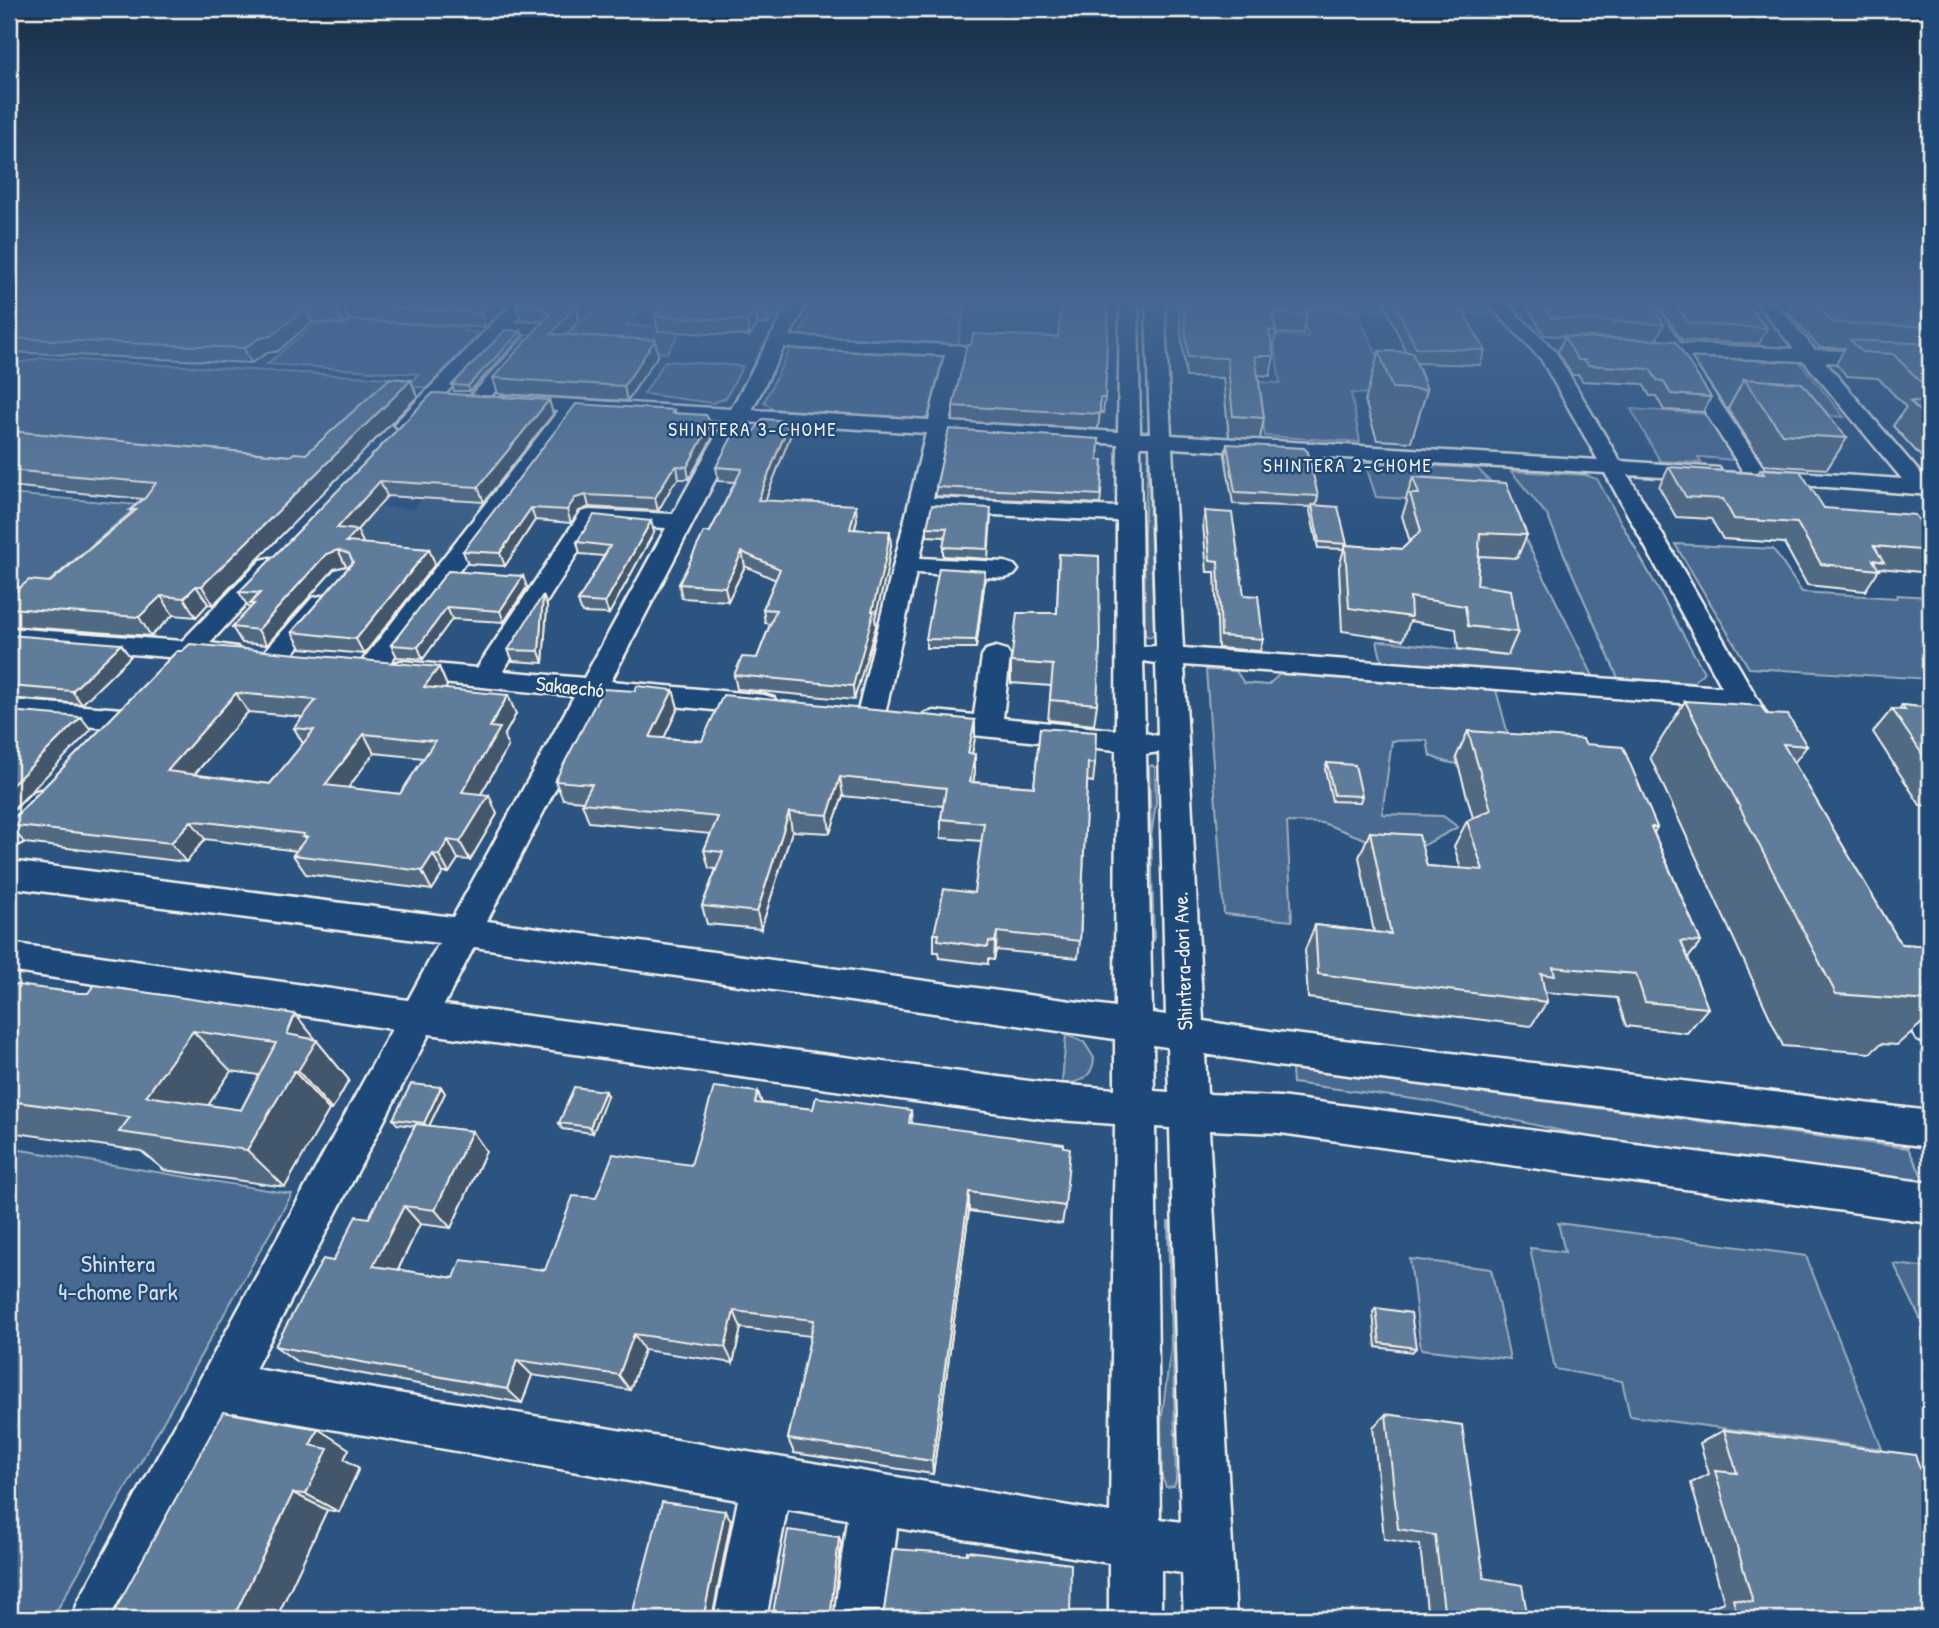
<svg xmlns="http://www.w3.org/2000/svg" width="1939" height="1628" viewBox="0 0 1939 1628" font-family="'Patrick Hand',sans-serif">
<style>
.built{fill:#3b6088}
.green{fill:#496b90;stroke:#9eaebc;stroke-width:2}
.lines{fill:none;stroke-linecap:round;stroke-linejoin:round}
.minor-casing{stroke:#f4f1e8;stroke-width:5}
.minor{fill:#1f4a7a;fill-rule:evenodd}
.wall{fill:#516a84;stroke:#f4f1e8;stroke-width:2;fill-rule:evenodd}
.shaded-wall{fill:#42566c;stroke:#f4f1e8;stroke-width:2}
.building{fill:#5e7b9a;stroke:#f4f1e8;stroke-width:2;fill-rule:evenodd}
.labels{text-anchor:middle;stroke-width:5;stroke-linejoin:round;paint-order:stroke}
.far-neighbourhood-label{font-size:19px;letter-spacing:2px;fill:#f4f1e8;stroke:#1f4a7a}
.street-label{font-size:21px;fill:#f4f1e8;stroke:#1f4a7a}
.near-park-label{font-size:24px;fill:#dadddb;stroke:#1f4a7a}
</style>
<rect width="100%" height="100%" fill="#2c5481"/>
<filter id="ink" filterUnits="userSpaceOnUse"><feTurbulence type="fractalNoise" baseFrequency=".0143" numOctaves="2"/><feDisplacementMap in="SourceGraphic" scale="14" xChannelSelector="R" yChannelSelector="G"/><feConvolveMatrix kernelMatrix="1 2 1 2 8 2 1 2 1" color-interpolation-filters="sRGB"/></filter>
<g filter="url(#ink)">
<path class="built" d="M463 439 532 443 441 562 357 556 367 544 348 543 380 507 414 509 447 469Z"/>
<path class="green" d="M598 303H642L626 325 683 328 667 353 562 346Z
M816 303H885L883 311 963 315 958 345 805 337 800 333Z
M1296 303H1482L1492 314 1298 307Z
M1301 309 1356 311 1396 395 1351 393 1360 442 1265 436 1258 382 1280 383 1273 335 1308 337Z
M351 320 466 328 463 331 479 333 427 388 408 386 418 374 267 364 315 324 345 325Z
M800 346 938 353 946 357 934 414 923 419 773 409 764 402 790 349Z
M1695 354 1798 360 1844 417 1724 408 1690 357Z
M42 358 406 379 330 450 298 461 9 437V365Z
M665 361 743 366 726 398 713 403 644 394Z
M1631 409 1706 414 1736 460 1698 457 1701 463 1660 461Z
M1148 458 1154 635 1149 637 1145 635 1144 532Z
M1365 463 1477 468 1503 494 1593 676 1382 663 1377 641C1421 643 1464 652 1507 655L1468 608 1459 555 1517 557 1437 501 1376 497Z
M1511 471 1585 475 1597 479 1704 672 1693 683 1618 678 1547 515Z
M9 494 139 505 40 589 9 586Z
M1675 544 1773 549 1802 592 1896 598 1897 595 1930 597V679L1749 668Z
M1206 670 1236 671 1244 683 1268 685 1280 674 1496 690 1508 734C1475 759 1472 774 1430 756L1427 740 1392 741 1382 814 1443 816 1458 827 1406 855 1323 823 1287 822 1292 921 1224 914Z
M1152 765 1155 768 1156 802 1151 837 1154 942 1149 767Z
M1066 1035 1084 1042 1094 1058C1093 1077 1080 1084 1062 1083Z
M1292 1069 1908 1148 1925 1182 1598 1139 1428 1101 1293 1083Z
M9 1148 292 1194 52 1619H9Z
M1168 1222H1170L1176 1480 1174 1486 1166 1487 1162 1477 1161 1423 1171 1346Z
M1558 1223 1806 1256 1882 1449 1630 1416 1622 1381 1555 1369 1530 1248 1565 1252Z
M1410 1259 1491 1269 1510 1359 1421 1349Z
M1894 1264 1930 1268V1339Z"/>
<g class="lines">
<defs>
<path id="minor" d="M513 303H532L515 322 542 323 551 329 484 404H470L467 400 528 334 505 332 412 428H398L394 424 398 420Z
M789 303H807L790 336 963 346 966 350 950 422 1118 432 1120 303H1138L1140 433H1150L1146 303H1164L1171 435 1598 460 1541 359 1487 303H1506L1555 351 1620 461 1719 468 1722 473 1719 478 1711 480 1628 475 1783 743 1778 750 1768 753 1758 750 1733 707 1184 665 1203 1021 1277 1032 1930 1111V1147L1277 1066 1205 1054 1207 1094 1280 1097 1930 1183V1223L1280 1133 1209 1130 1236 1619H1184L1182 1573 1161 1570V1619H1109V1563L897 1528 886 1619H834L847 1519 787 1509 766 1619H714L738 1500 233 1412 126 1619H72L79 1600 392 1029 9 971V943L408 1000 439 943 9 887V861L453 917 574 696 401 679 391 676 387 670 391 664 401 661 477 668 581 512 589 510 673 514 724 421 579 412 382 673 372 676 362 673 358 667 362 661 558 411 508 408 501 406 498 402 501 398 508 396 731 409ZM784 347 945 355 929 420 752 410ZM745 422 926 433 857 714 861 721 871 724 881 721 885 714 916 573 1005 578 1014 575 1018 570 1014 565 1005 562 920 558 930 512 1117 521 1116 730 1003 718 1010 656 1006 650 996 647 986 650 982 656 974 715 934 711 924 714 919 721 924 728 934 731 1116 750 1115 1007 487 921 602 699 764 715 774 712 778 705 774 698 764 695 611 681ZM947 434 1118 444 1117 507 933 498ZM1140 446H1150L1156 646 1143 647ZM1172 448 1605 473 1722 687 1183 648ZM596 524 666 528 584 678 503 671ZM1143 661 1156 663 1158 736 1145 733ZM1159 752 1166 1015 1152 1013 1146 754ZM474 947 1115 1039V1089L1045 1083 444 1005ZM429 1034 1045 1119 1115 1124 1110 1513 255 1369ZM1153 1045 1167 1047 1169 1092 1154 1091ZM1155 1127 1170 1128 1181 1522 1160 1519Z
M1636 303H1654L1681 344 1794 349 1757 303H1775L1815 350 1930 354V366L1825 362 1927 481H1930V495L1749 481 1669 355 1636 354 1626 348 1636 342 1662 343ZM1689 356 1804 361 1902 479 1765 470Z
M270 558 279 560 282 565 210 643 237 647 241 653 237 659 227 662 195 659C187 668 181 668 170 665L168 657 9 644V628L182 641 261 560Z
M321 596 330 598 334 604 330 610 285 663 275 666 265 663 261 657 265 651 312 598Z
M9 700 122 709 132 712 136 719 132 726 122 729 9 720Z
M44 789 55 792 60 800C49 818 28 843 9 849V817L33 792Z
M1904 968 1917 972 1930 996V1045L1917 1040 1886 983 1891 972Z"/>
</defs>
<use href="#minor" class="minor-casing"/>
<use href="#minor" class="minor"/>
</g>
<path class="wall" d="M9 303H511L485 327 348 320 343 324 312 322 278 351 267 353 251 363 9 352Z
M518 303 577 310 579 320 567 335 655 340 658 355 627 401 498 394 493 378 543 321 521 320 516 305Z
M782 303 768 324H758L749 336 658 331 655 316Z
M909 303H967L964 310 909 307Z
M1178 303H1304L1307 315 1303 334 1276 333 1273 348 1274 356 1270 376 1258 375 1264 418 1260 439 1229 437 1223 378 1186 377Z
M1384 303H1458L1485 350 1480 365 1417 363 1427 390 1411 442 1377 440 1365 401 1379 351 1406 352Z
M1525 303H1650L1664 324 1656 340 1544 335Z
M1656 303H1746L1767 328 1759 344 1682 340Z
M1793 303H1930V461H1925L1893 426 1906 407 1878 378 1847 376 1836 364 1845 348 1819 347 1788 313Z
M521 331 522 336 470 391H454L452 385Z
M1058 337 1105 398 1103 413 1100 412 1098 429 953 421V406Z
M1564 337 1675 341 1711 397 1703 412 1664 410 1656 396H1650L1643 384 1582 381 1579 375H1572L1558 352Z
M1744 379 1847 438 1827 469 1764 465 1728 409Z
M411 380 417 397 213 605 208 604 196 617 173 615 151 636 11 626 9 623V597L50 582 132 513 130 510 143 499 9 486V431L290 456 306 454Z
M433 393 549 400 553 414 484 502 387 496 357 530 363 544 429 549 435 564 364 654 301 648 292 632 349 567 346 566 334 569 267 645 242 643 232 627 251 608 248 607 239 592Z
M674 410V413L711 423 714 435 689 479H679L674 483 658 511 589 507 579 511 571 523 535 520 505 566 468 564 463 551Z
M790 421 791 434 765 501 857 519 855 529 891 545 886 575 875 618 876 626 854 700 737 689 734 675 757 658 770 624 765 623 763 609 776 580 745 566 728 601 682 598 679 584 710 532 735 482 718 481 716 467 754 431Z
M1227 444 1318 496 1316 506 1347 544V545L1402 549 1410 542 1402 516 1407 502 1406 499 1413 477 1527 535 1517 558 1479 556 1477 585 1518 632 1508 655 1458 649 1456 629 1410 621 1403 640 1342 631 1339 567 1344 549 1318 548 1310 511 1311 507 1233 504 1225 455Z
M1098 460 1101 495 1100 504 936 496V487Z
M1669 467 1758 473 1761 469 1824 508 1930 535V561L1925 568H1923L1920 572 1880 568 1865 591 1807 585 1784 543 1723 539 1711 519 1676 517 1659 487Z
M1205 511 1244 595 1263 639 1260 651 1218 648 1215 572H1207L1203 523Z
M991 518 988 559 943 556V547L945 537 927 536V527Z
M654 532 609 614 582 613 578 601 604 556 580 554 577 542Z
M1059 554 1097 704 1094 725 1048 720 1051 686 1011 683V662L1057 613Z
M448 571 527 587 504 622 452 619 423 659 397 657 391 645Z
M985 579 976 648H926V639Z
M547 606 543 663 513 661 508 650Z
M9 635 130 657 82 704 9 698Z
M177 651 439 667 447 686 445 689 516 714 504 736 508 747 481 794 497 814 470 860 458 859 449 873H443L432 890 306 874 293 855 297 851 205 839 186 862 25 843 9 826V823ZM248 712 303 717 294 728 303 744 270 784 194 775ZM374 753 424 758 400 794 348 788Z
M673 690 678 708 664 738 702 741 975 720V738L972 754H975V772L973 782 1034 787 1040 728 1095 764 1093 782 1087 781 1080 941 1078 958 996 950 994 960 988 959V964L939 958 938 952H934V934L974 893 982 841 941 838V819L943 806 843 796 830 833 792 831 761 929 707 924 702 906 716 869 709 868 704 850 711 834 589 822 582 803 583 801 563 799 555 781 635 691Z
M1685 701 1766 714 1807 746 1794 763 1901 944 1930 946V1016L1897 1045 1881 1044 1870 1053 1783 1046 1650 757Z
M1902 705 1930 708V806L1920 805 1873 732 1892 709H1899Z
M1468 731 1585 744 1657 827 1654 833 1701 942 1688 958 1708 1008 1687 1033 1626 1026 1617 998 1545 992 1547 1002 1531 1026 1308 998 1305 950 1315 925 1374 932 1359 857 1370 832 1427 866 1461 869 1454 846 1467 821 1473 818 1456 757Z
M1327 763 1362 796 1360 802 1332 801 1325 769Z
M9 984 316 1040 349 1080 332 1110H329L285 1187 164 1170 141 1151 9 1132ZM231 1071 259 1075 241 1110 208 1105Z
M441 1087 445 1093 429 1126 472 1131 486 1151 451 1228 420 1224 398 1270 454 1278 545 1270 596 1198 691 1165 758 1092 762 1103 813 1109 911 1110 912 1123 1065 1206 1062 1224 969 1211 933 1474 794 1453 788 1439 811 1336 741 1328 733 1363 644 1350 630 1390 532 1375 522 1403 297 1362 275 1346 333 1261 369 1218 415 1126 397 1124 393 1119Z
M607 1096 593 1133 562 1129 559 1123Z
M1376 1308 1416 1348 1412 1352 1376 1347 1373 1312Z
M1386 1414 1484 1578 1528 1619H1428L1420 1545 1384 1539 1373 1427Z
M318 1429 349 1449 344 1459 359 1468 339 1512 327 1510 276 1619H110Z
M1724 1430 1922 1473 1930 1619H1709L1707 1608 1724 1602 1691 1483 1709 1474 1700 1443Z
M731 1520 712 1619H639L632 1615Z
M839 1537 841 1543 834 1612 884 1611 893 1549 1070 1617 1069 1619H834L833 1618V1619H773L772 1618Z"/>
<path class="shaded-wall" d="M491 303H511L485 327 481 313Z
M567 303H583L577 310 579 320 555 349 551 334Z
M770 303H782L768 324 766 309Z
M342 305 348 320 343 324 337 309Z
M306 308 312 322 278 351 267 353 251 363 244 348Z
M755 309 758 324 749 336 747 321Z
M521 331 522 336 470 391 468 386Z
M655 340 658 355 627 401 624 386Z
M411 380 417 397 213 605 202 586Z
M549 400 553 414 484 502 478 487Z
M790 421 791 434 760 514 758 500Z
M711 423 714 435 689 479 687 467Z
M677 466 679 479 674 483 658 511 655 498 671 471Z
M380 481 387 496 357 530 364 545 353 558 337 528Z
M586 495 589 507 579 511 571 523 567 510 575 498Z
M856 505 857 519 851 543 850 529Z
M531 508 535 520 505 566 500 553Z
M651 521 654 532 609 614 605 603Z
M890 531 891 545 886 575 875 618 876 626 854 700 853 686 872 611Z
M429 549 435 564 364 654 356 639Z
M338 550 346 566 334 569 267 645 258 630 326 554Z
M742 552 745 566 728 601 725 587Z
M985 571V579L976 648V640Z
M523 576 527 587 504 622 500 611Z
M196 586 208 604 196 617 184 598Z
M543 595 547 606 543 663 539 651Z
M161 596 173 615 151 636 139 617Z
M447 607 452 619 423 659 418 647Z
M121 644 130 657 82 704 72 691Z
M439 667 447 686 433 706 424 687Z
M673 690 678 708 656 755 650 737Z
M236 693 248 712 181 790 167 771Z
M508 695 516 714 504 736 508 747 471 811 462 792 490 727Z
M81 717 91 730 9 814V788Z
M975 720V738L968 772V753Z
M364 734 374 753 336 804 325 785Z
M975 754V772L970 800V782Z
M840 777 843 796 830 833 828 815Z
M489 795 497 814 470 860 460 842Z
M789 812 792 831 761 929 757 912Z
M191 821 205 839 186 862 171 843Z
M448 840 458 859 449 873 439 855Z
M433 854 443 873 432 890 422 871Z
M997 932 996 950 994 960 995 942Z
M295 1014 349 1080 332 1110 298 1071 287 1034Z
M193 1031 231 1071 189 1134 146 1096Z
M294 1071 329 1110 285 1187 247 1150Z
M441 1087 445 1093 428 1128 424 1123Z
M605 1091 607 1096 593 1133 590 1127Z
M758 1092 764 1112 755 1103Z
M472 1131 486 1151 451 1228 435 1210Z
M969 1192V1211L933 1474 932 1461Z
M404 1206 420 1224 391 1284 373 1266Z
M734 1311 741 1328 733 1363 725 1347Z
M634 1334 644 1350 630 1390 619 1375Z
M517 1360 532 1375 522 1403 507 1389Z
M318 1429 349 1449 344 1459 359 1468 339 1512 306 1494 310 1445Z
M293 1493 327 1510 276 1619H252L235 1614Z
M725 1511 731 1520 712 1619H703Z
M839 1537 841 1543 834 1612H831Z"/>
<path class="building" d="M9 303H491L481 313 342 305 337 309 306 308 271 336 260 338 244 348 9 338Z
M518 303H567L566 305H576L551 334 655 340 624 386 493 378 550 314 538 306 516 305Z
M665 303H770L766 309H755L747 321 655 316Z
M1061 303H1107L1108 317 1105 398H1100V414L953 406 967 345H971L973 334 1058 337Z
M1183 303H1304L1307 315 1272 314 1276 331 1269 330 1274 356H1255L1264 418 1233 416 1227 358 1188 357Z
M1395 303H1458L1485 350 1416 348Z
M1541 303H1650L1664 324 1551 318Z
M1674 303H1746L1767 328 1690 324Z
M1813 303H1930V327L1833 323Z
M505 330 521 331 468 386 452 385Z
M1564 337 1675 341 1711 397 1671 394 1663 381 1657 380 1650 369 1588 365 1585 360H1578Z
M1850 340 1930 344V391L1893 354 1862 352Z
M1379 351 1412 352 1427 390 1392 388Z
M390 378 411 380 202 586H196L184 598 161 596 139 617 9 608V597L29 580 50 582 136 510H130L145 498 156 483 9 470V431L290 456 294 453 306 454Z
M1744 379 1802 383 1847 438 1782 434Z
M433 393 549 400 478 487 380 481 337 528 357 530 346 542 429 549 356 639 292 632 353 562 349 554 338 550 326 554 258 630 232 627 254 604H250L260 593 239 592Z
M1910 401 1930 402V423Z
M576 404 674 410 672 413 706 415 711 423 687 467 677 466 671 471 655 498 586 495 575 498 567 510 531 508 500 553 463 551Z
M763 419 790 421 758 500 856 505 850 529 890 531 885 561 872 611H874L853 686 734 675 742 657 757 658 776 610 763 609 780 569 742 552 725 587 679 584 704 532H710L742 469 716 467 736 429 754 431Z
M949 429 1099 439 1098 460H1103L1101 495 936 487Z
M1227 444 1304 448 1308 452 1318 496 1235 492Z
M1669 467 1764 474 1761 469 1800 471 1824 508 1915 515 1930 535V551L1874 546 1884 562 1873 560 1879 570 1821 564 1797 523 1734 519 1723 499 1686 497Z
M1413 477 1506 483 1527 535 1480 533 1477 585 1511 590 1518 632 1468 626 1465 606 1410 597 1411 617 1349 608 1345 545 1402 549 1421 531 1410 494H1419Z
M932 505 991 508 988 549 943 547 947 528 927 527Z
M1312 505 1338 507 1347 544 1319 542Z
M1205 511 1232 513 1244 595 1258 596 1263 639 1221 636 1218 561 1210 560Z
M594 515 651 521 605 603 578 601 610 546 577 542Z
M1059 554 1099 556 1100 647 1097 704 1050 700 1053 665 1011 662 1017 613H1057Z
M939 568 985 571 976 640 926 639Z
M448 571 523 576 500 611 447 607 418 647 391 645Z
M543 595 539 651 508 650Z
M9 635 121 644 72 691 9 686Z
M190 644 439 667 424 687 508 695 490 727 500 728 462 792 489 795 460 842 448 840 439 855 433 854 422 871 293 855 307 837H302L304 834 206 822 191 821 171 843 9 825V823L177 651H182ZM236 693 316 700 294 728 314 730 270 784 167 771ZM364 734 435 741 400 794 325 785Z
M637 686 673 690 650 737 702 741 723 695 975 720 968 753 975 754 970 782 1034 787 1040 728 1096 732 1095 764 1088 763 1080 941 997 932 995 942 989 941 988 947 938 940 939 934H934L944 889 974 893 984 823 941 819 946 788 840 777 828 815 789 812 757 912 702 906 723 852 704 850 718 817 582 803 592 784 555 781 603 689 635 691Z
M1685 701 1761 706 1766 714 1788 715 1807 746 1783 744 1901 944 1930 946V990H1923L1930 1001 1836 994Z
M1902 705 1930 708V766L1892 709 1905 710Z
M9 711 81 717 9 788Z
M1468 731 1583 739 1585 744 1623 747 1657 827H1651L1701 942 1681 941 1708 1008 1645 1002 1636 974 1553 967 1555 976 1541 974 1547 1002 1318 974 1315 925 1391 934 1370 832 1419 835 1427 866 1483 870 1467 821 1491 810Z
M1327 763 1355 765 1362 796 1334 795Z
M9 984 79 993H88L94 985 295 1014 287 1034 317 1040 298 1071H294L247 1150 119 1132 130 1117 9 1101ZM193 1031 276 1043 241 1110 146 1096Z
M411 1084 441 1087 424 1123 393 1119Z
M574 1087 605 1091 590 1127 559 1123Z
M714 1087 758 1092 755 1103 813 1109 816 1097 911 1110 909 1123 1064 1144V1147L1070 1148 1065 1206 969 1192 932 1461 788 1439 814 1320 734 1311 725 1347 634 1334 619 1375 517 1360 507 1389 275 1346 323 1259 333 1261 356 1216 369 1218 416 1124 472 1131 435 1210 404 1206 373 1266 454 1278 461 1260 545 1270 573 1196 596 1198 613 1154 691 1165Z
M1376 1308 1411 1313 1416 1348 1380 1343Z
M223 1412 318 1429 310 1445 328 1449 306 1494 293 1493 235 1614 263 1619H110Z
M1386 1414 1462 1425 1484 1578 1522 1585 1528 1619H1445L1435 1535 1398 1529Z
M1724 1430 1915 1455 1922 1473 1930 1474V1619H1738L1733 1599 1753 1602 1715 1471 1737 1473Z
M662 1502 725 1511 703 1619H663L632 1615Z
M788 1530 839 1537 830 1619H780L772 1618Z
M893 1549 967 1554V1551L1071 1564 1070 1617 1059 1616V1619H881V1616L830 1612 884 1611Z
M349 1615 370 1619H347Z"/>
</g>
<linearGradient id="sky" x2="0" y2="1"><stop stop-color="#182e47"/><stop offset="0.57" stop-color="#456792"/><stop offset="1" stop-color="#456792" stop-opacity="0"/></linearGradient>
<rect width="1939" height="531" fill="url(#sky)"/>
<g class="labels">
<g class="far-neighbourhood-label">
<text x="753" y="436">SHINTERA 3-CHOME</text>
<text x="1348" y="472">SHINTERA 2-CHOME</text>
</g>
<g class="street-label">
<text transform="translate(570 687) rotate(6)" y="7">Sakaechó</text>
<text transform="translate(1183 961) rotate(-92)" y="7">Shintera-dori Ave.</text>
</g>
<g class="near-park-label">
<text x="118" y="1272">Shintera<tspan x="118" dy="28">4-chome Park</tspan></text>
</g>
</g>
<rect width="1939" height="1628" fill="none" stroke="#1f4a7a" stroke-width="35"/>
<rect x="18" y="18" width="1904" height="1593" fill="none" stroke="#f4f1e8" stroke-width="2.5" filter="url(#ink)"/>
</svg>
